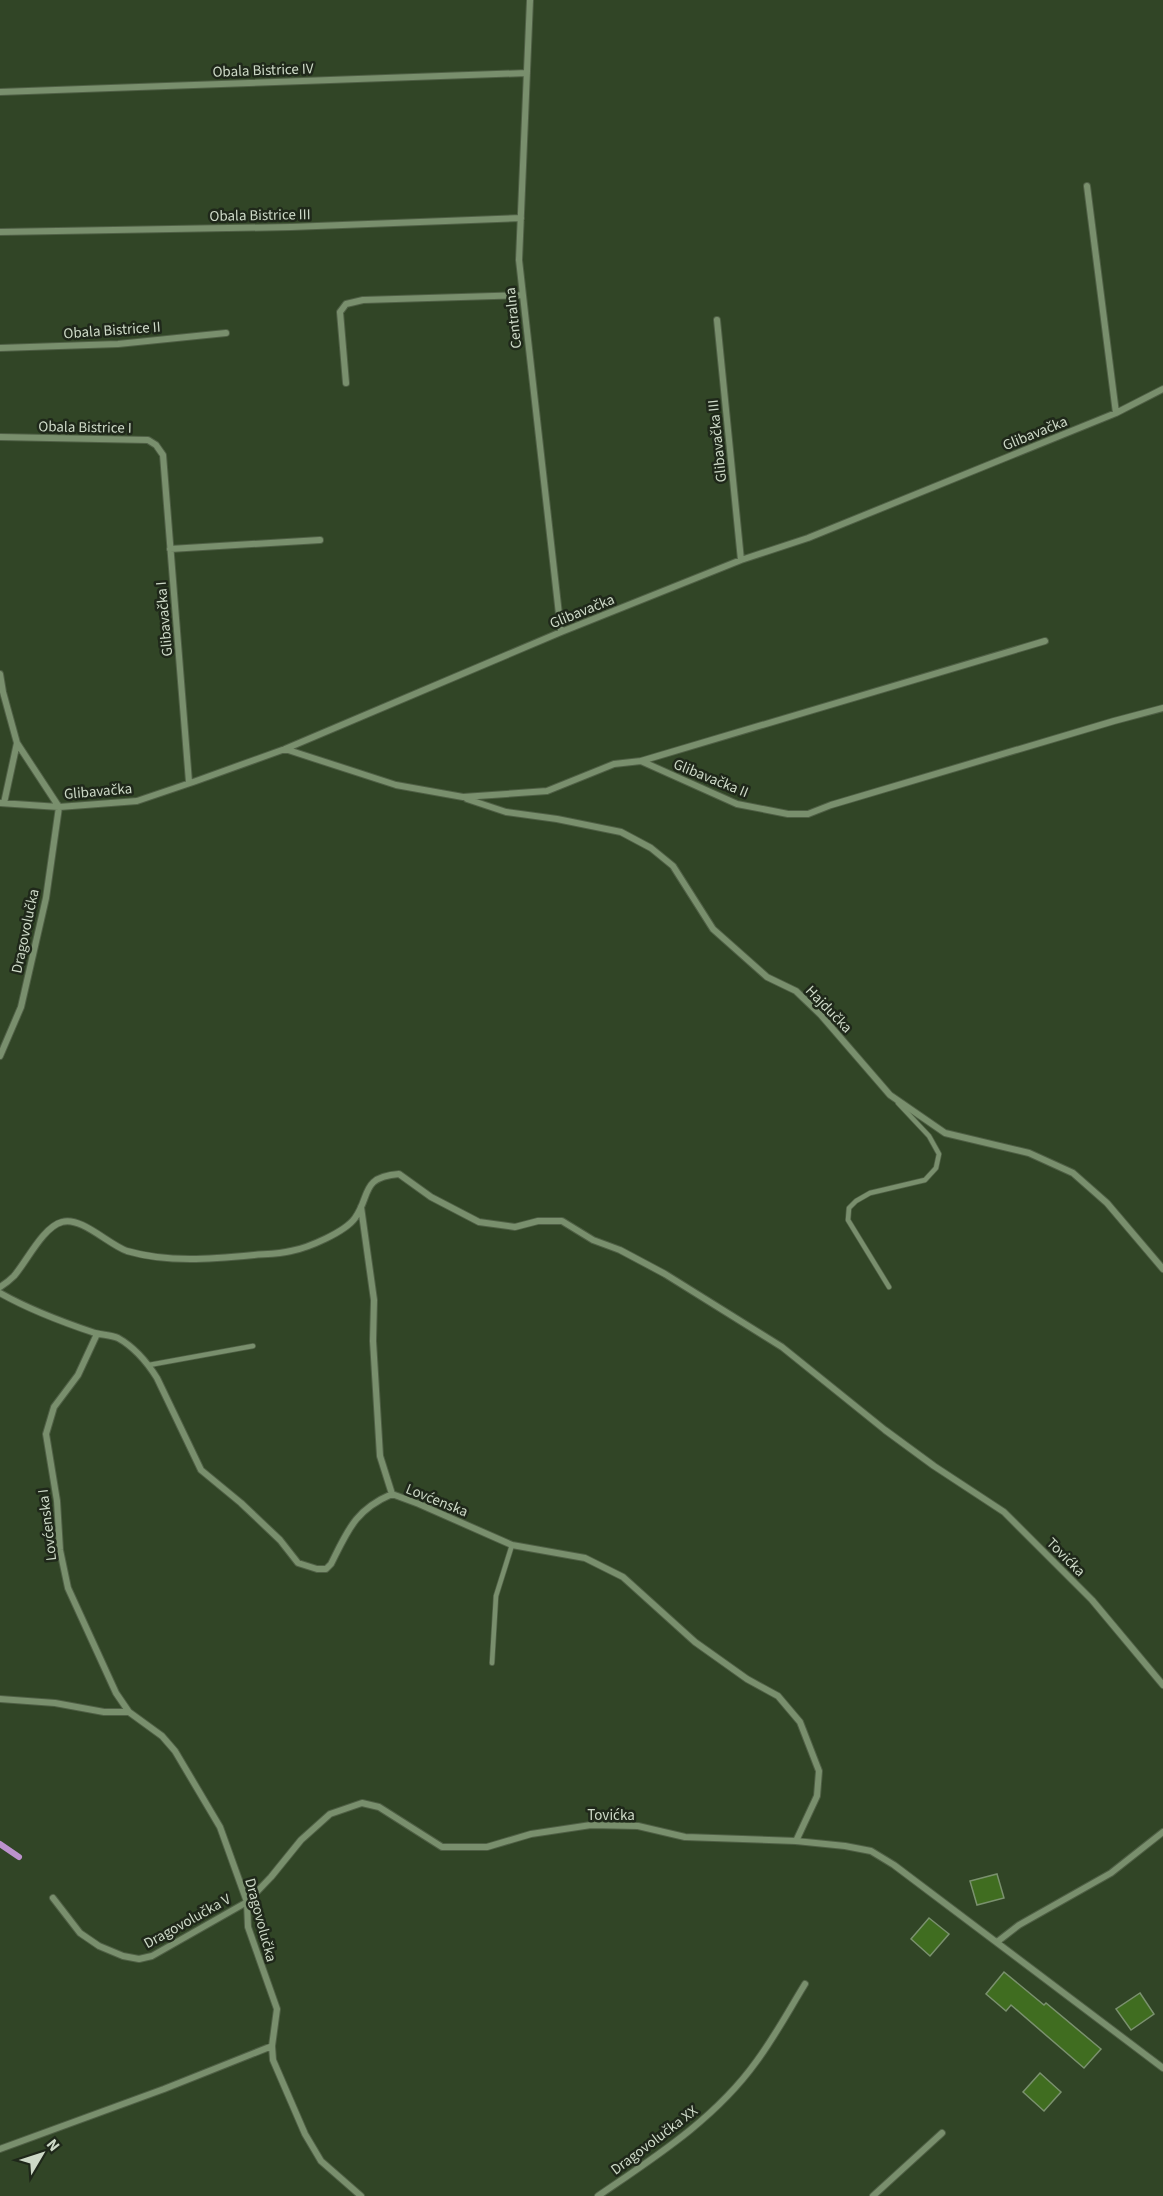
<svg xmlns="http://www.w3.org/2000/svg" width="1163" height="2196" viewBox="0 0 1163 2196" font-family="'Source Sans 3',sans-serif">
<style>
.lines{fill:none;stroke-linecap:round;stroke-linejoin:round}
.stream{stroke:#bc92cd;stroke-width:6}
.building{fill:#406d20;stroke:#7a916e;stroke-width:1.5}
.lane-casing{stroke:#4f5f45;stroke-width:6}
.street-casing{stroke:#4f5f45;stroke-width:8}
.lane{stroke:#798f6d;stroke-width:4.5}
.street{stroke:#798f6d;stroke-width:6}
.labels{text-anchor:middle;stroke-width:5;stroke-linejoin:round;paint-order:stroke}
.street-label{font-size:15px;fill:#cdd9c7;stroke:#1f281a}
</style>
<rect width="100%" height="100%" fill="#314526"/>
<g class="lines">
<path class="stream" d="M0 1844 19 1857"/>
</g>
<path class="building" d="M997 1874 1004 1898 977 1905 970 1881Z
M929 1918 949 1934 930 1956 911 1939Z
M1004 1972 1044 2005 1046 2003 1101 2049 1084 2068 1011 2005 1006 2011 986 1994Z
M1140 1993 1154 2014 1131 2030 1116 2009Z
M1040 2073 1061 2092 1044 2111 1023 2092Z"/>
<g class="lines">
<defs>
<path id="lane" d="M889 1287 848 1220 849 1208 856 1201 870 1193 925 1180 936 1168 939 1154 929 1136 898 1103
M149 1365 253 1346
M492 1663 496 1596 512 1545"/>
<path id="street" d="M530 0 519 260 561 632
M0 92 527 73
M1087 186 1116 413
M0 232 291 227 521 218
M717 320 741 560
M0 348 118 344 226 333
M346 383 340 312 346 304 363 300 523 295
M0 437 148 440 156 445 163 455 189 782
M170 549 320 540
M0 674 3 692 17 743 59 807
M285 749 396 785 463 797 547 791 614 764 641 761 737 804 788 814H808L831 805 1114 721 1163 708
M641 761 1045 641
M467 799 506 812 557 819 621 832 651 848 673 866 713 929 767 977 796 991 820 1014 890 1095 945 1133 1029 1153 1073 1173 1107 1203 1163 1269
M0 803 59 807 137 801 196 781 285 749 561 632 741 560 808 538 1116 413 1163 389
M4 803 17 743
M0 1056 21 1007 46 898 59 807
M361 1207 374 1300 373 1341 380 1456 392 1494
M0 1287C5 1284 10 1280 14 1276 27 1261 43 1227 62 1222 81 1216 109 1245 127 1251 168 1263 212 1259 254 1255 266 1254 279 1254 291 1251 308 1248 345 1232 355 1218 371 1196 360 1177 399 1174L431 1197 479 1222 515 1227 538 1221H562L593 1240 620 1250 665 1274 782 1347 885 1430 934 1466 1004 1512 1092 1600 1163 1685
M0 1293C30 1310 62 1322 95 1333 102 1335 111 1335 118 1338 134 1347 147 1362 157 1378L201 1470 241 1503 280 1540 298 1563 317 1569H326L331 1564C348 1530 355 1510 392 1494L419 1504 512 1545 585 1558 623 1577 695 1642 747 1679 778 1696 800 1722 819 1771 817 1796 796 1841
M97 1334 78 1375 54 1407 46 1434 57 1501 60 1550 68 1588 116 1693 129 1712
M0 1699 55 1703 104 1712H129L162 1736 175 1751 220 1827 247 1902 248 1927 277 2009 272 2046 273 2060 305 2134 321 2161 361 2196
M53 1898 80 1933 99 1946 123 1956 139 1959 152 1956 247 1902 271 1877 301 1840 330 1814 362 1803 379 1807 442 1847H487L531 1834 591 1825 638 1826 685 1837 796 1841 845 1846 871 1851 894 1865 1163 2068
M997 1942 1019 1925 1111 1873 1163 1832
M0 2149 164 2089 272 2046
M598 2196C655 2157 715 2119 756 2062 774 2038 789 2010 805 1984
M873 2196 942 2133"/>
</defs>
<use href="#lane" class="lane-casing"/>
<use href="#street" class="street-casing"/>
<use href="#lane" class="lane"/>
<use href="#street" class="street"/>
</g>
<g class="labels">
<g class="street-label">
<text transform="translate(263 70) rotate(-2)" y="5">Obala Bistrice IV</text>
<text transform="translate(260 215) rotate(-1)" y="5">Obala Bistrice III</text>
<text transform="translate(513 318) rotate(-96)" y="5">Centralna</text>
<text transform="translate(112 330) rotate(-4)" y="5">Obala Bistrice II</text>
<text transform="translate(85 427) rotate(1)" y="5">Obala Bistrice I</text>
<text transform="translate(1035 433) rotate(-22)" y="5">Glibavačka</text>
<text transform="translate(717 441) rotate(-96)" y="5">Glibavačka III</text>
<text transform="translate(582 611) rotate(-22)" y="5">Glibavačka</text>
<text transform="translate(164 619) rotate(-95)" y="5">Glibavačka I</text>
<text transform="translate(711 778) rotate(22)" y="5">Glibavačka II</text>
<text transform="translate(98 791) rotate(-5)" y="5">Glibavačka</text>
<text transform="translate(25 931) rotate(-78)" y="5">Dragovolučka</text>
<text transform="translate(829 1009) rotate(46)" y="5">Hajdučka</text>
<text transform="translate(437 1500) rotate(22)" y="5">Lovćenska</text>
<text transform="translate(47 1525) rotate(-97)" y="5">Lovćenska I</text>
<text transform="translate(1066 1557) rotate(45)" y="5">Tovićka</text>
<text x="611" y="1820">Tovićka</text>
<text transform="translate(261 1920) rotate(75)" y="5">Dragovolučka</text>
<text transform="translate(187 1921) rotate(-29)" y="5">Dragovolučka V</text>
<text transform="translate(654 2140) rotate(-37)" y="5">Dragovolučka XX</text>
</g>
</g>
<g transform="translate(42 2154) rotate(51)" stroke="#1f281a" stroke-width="4.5" paint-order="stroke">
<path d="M0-4.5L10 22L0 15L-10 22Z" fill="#cdd9c7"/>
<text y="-9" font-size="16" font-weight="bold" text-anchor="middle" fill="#cdd9c7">N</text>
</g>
</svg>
